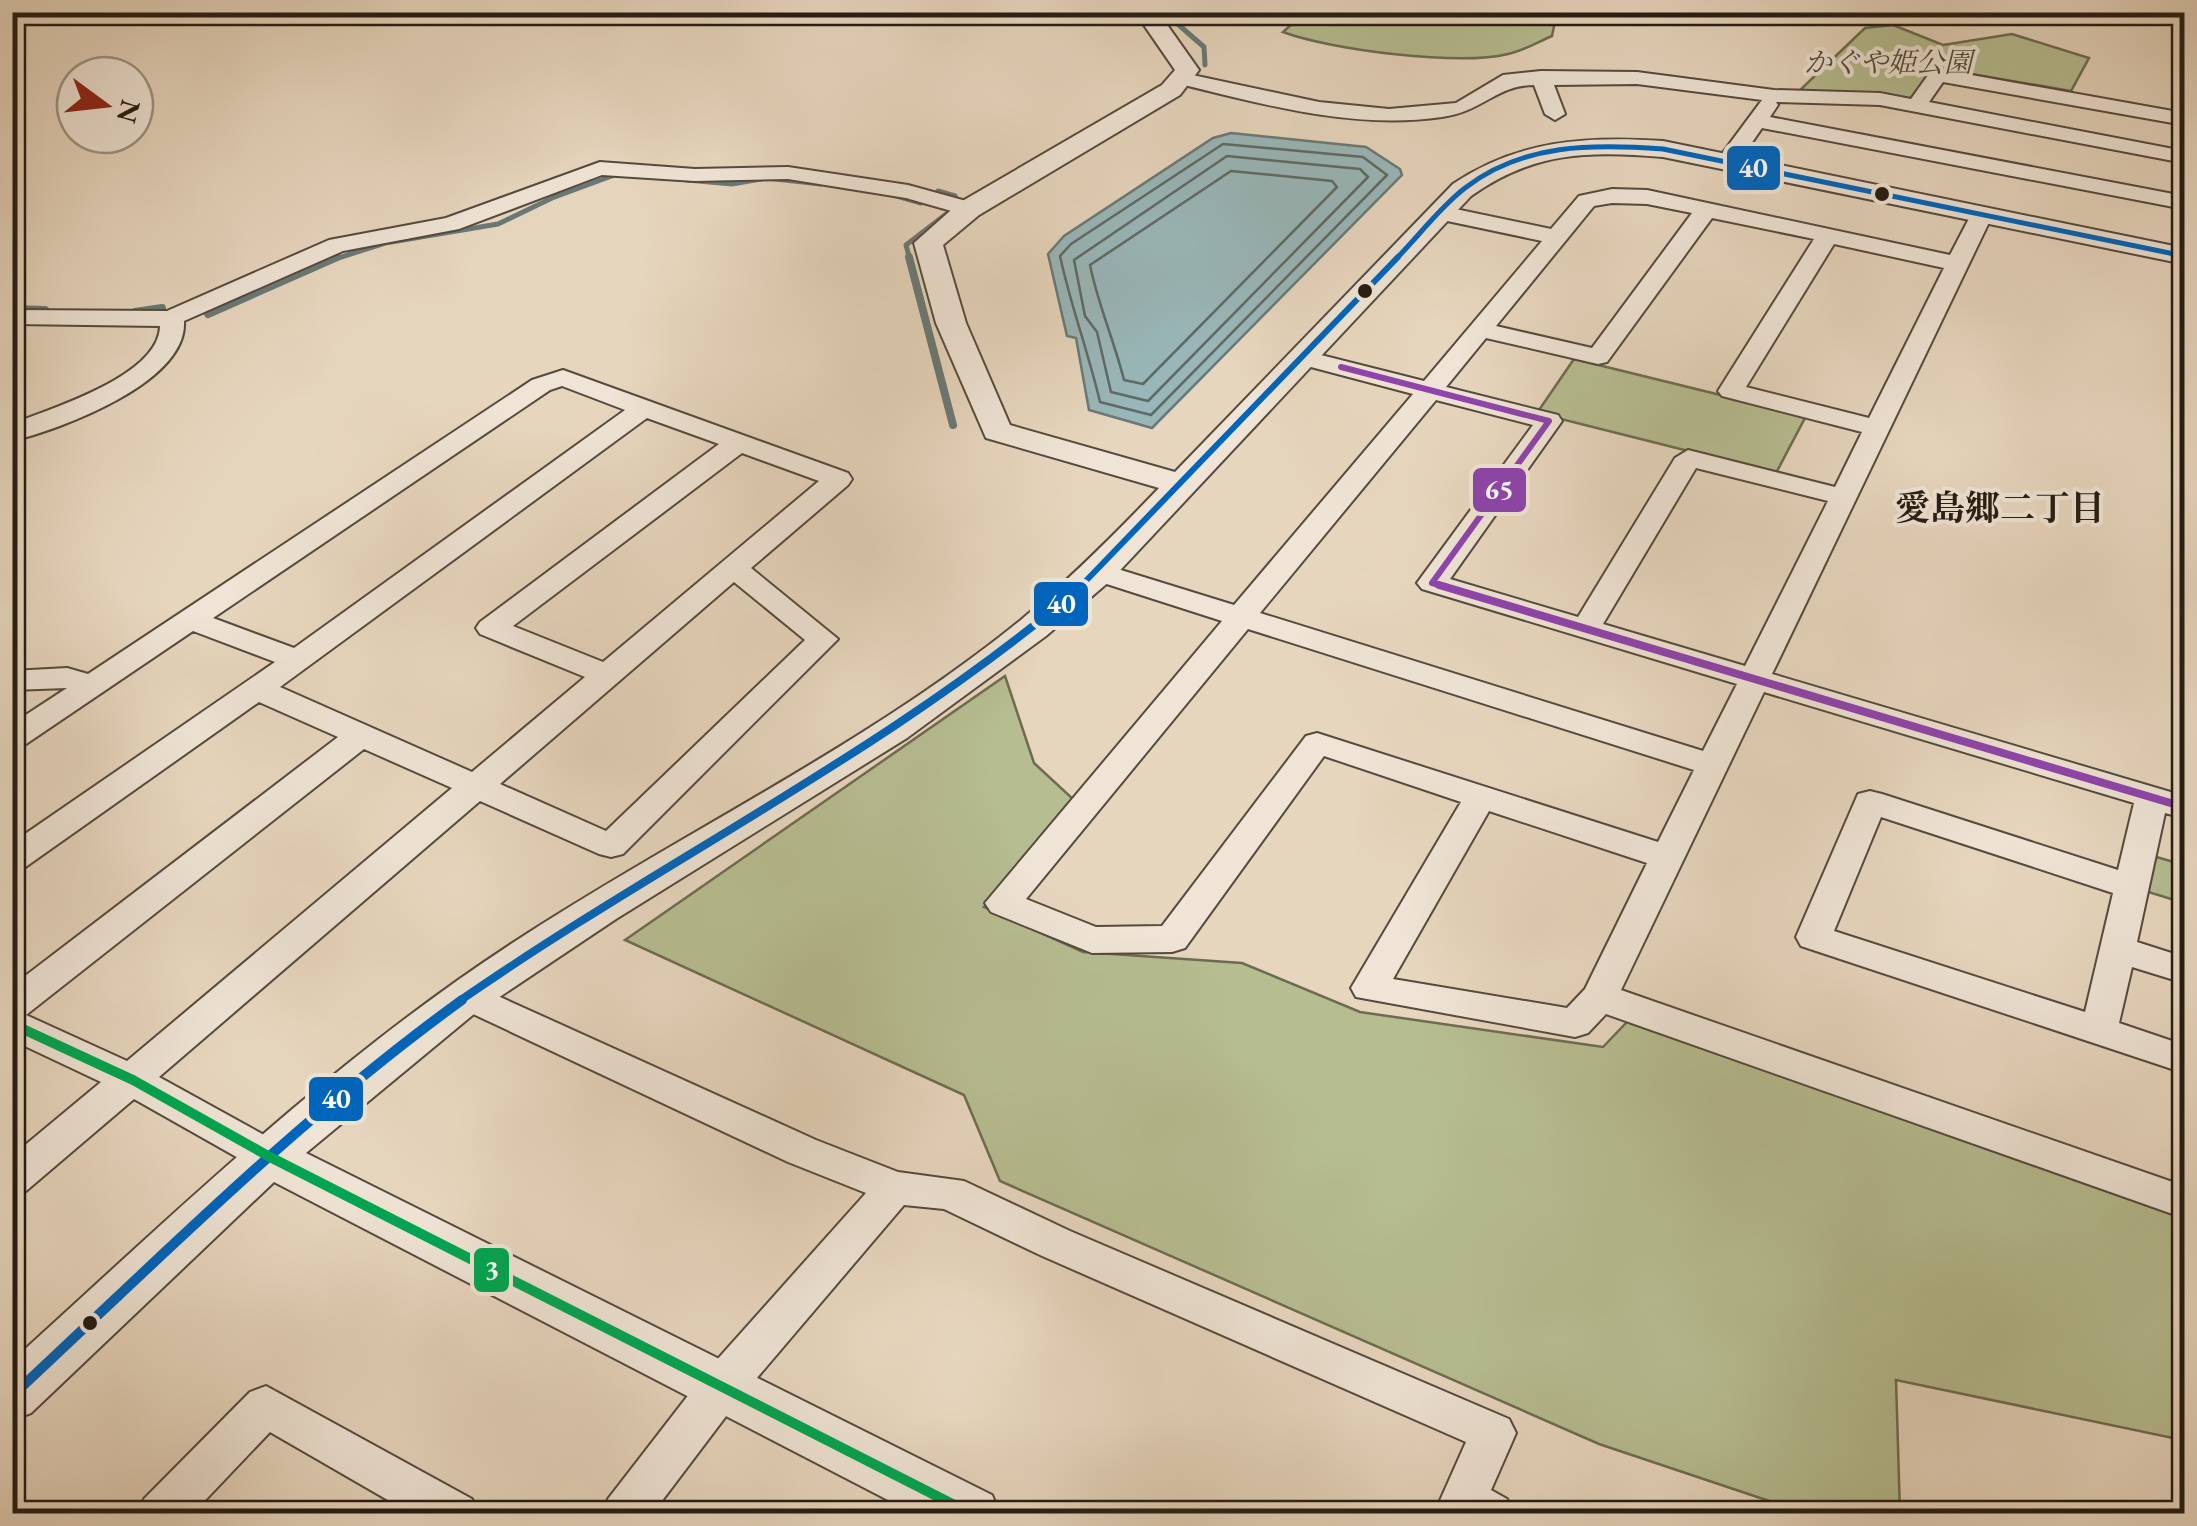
<svg xmlns="http://www.w3.org/2000/svg" width="2197" height="1526" viewBox="0 0 2197 1526" font-family="'EB Garamond','Noto Serif JP',serif">
<style>
.green{fill:#b6bd91;stroke:#6d6c52;stroke-width:2.5}
.water{fill:#99b7b9;stroke:#6a7977;stroke-width:2.5}
.lines{fill:none;stroke-linecap:round;stroke-linejoin:round}
.shore{stroke:#5e6a66;stroke-width:2.5}
.stream-far1{stroke:#6a7977;stroke-width:5}
.stream{stroke:#6a7977;stroke-width:8}
.minor-casing{stroke:#554a3e;stroke-width:4}
.tertiary-casing{stroke:#554a3e;stroke-width:4}
.minor{fill:#efe4d5;fill-rule:evenodd}
.tertiary{fill:#efe4d5;fill-rule:evenodd}
.bus-1-far3-casing{stroke:#efe4d5;stroke-width:10}
.bus-1-far2-casing{stroke:#efe4d5;stroke-width:12}
.bus-1-far1-casing{stroke:#efe4d5;stroke-width:15}
.bus-1-casing{stroke:#efe4d5;stroke-width:18}
.bus-2-far1-casing{stroke:#efe4d5;stroke-width:12}
.bus-2-casing{stroke:#efe4d5;stroke-width:15}
.bus-3-casing{stroke:#efe4d5;stroke-width:18}
.bus-1-far3{stroke:#0065bd;stroke-width:5}
.bus-1-far2{stroke:#0065bd;stroke-width:6}
.bus-1-far1{stroke:#0065bd;stroke-width:8}
.bus-1{stroke:#0065bd;stroke-width:10}
.bus-2-far1{stroke:#8e44ad;stroke-width:6}
.bus-2{stroke:#8e44ad;stroke-width:8}
.bus-3{stroke:#00a651;stroke-width:10}
.bus-dot{fill:#241c13;stroke:#efe4d5;stroke-width:4}
.labels{text-anchor:middle;stroke-width:8;stroke-linejoin:round;paint-order:stroke}
.far-park-label{font-size:28px;font-style:italic;fill:#504c39;stroke:#efe4d5}
.neighbourhood-label{font-size:35px;font-weight:bold;fill:#241c13;stroke:#efe4d5}
.line-badge{stroke:#efe4d5;stroke-width:4}
.badge-label{font-size:28px;text-anchor:middle;font-weight:bold;fill:#fff}
</style>
<rect width="100%" height="100%" fill="#e7d6be"/>
<filter id="stains"><feTurbulence type="fractalNoise" baseFrequency=".002" numOctaves="4"/><feColorMatrix values="0 0 0 0 .2 0 0 0 0 .09 0 0 0 0 .02 0 0 0 .5 -.17"/></filter>
<radialGradient id="worn" r=".72"><stop offset=".6" stop-color="#630" stop-opacity="0"/><stop offset="1" stop-color="#630" stop-opacity=".3"/></radialGradient>
<path class="green" d="M1304 13H1530L1541 15 1554 26 1552 36C1538 42 1523 51 1508 54 1459 66 1331 50 1283 32Z
M1893 25 1943 45 2012 34 2089 58 2071 91 1937 68 1912 99 1903 101 1798 92 1865 28Z
M1574 359 1806 416 1776 473 1537 413Z
M1005 676 1034 763 1073 799 984 907 1083 952 1242 963 1360 1012 1603 1047 1627 1022 2184 1218V1481L2173 1438 1896 1380 1900 1513H1805L1599 1444 1000 1181 964 1095 625 940Z
M2153 856 2184 865V903L2145 891Z"/>
<path class="water" d="M1231 133 1366 147 1400 169 1402 175 1152 428 1089 410 1076 338 1067 336 1048 254 1064 236 1213 138Z"/>
<g class="lines">
<path class="shore" d="M1223 144 1363 157 1387 175 1151 415 1100 402C1088 351 1071 307 1060 256L1071 244Z
M1227 156 1360 169 1368 177 1148 401 1111 392 1097 332 1085 316 1074 260Z
M1231 171 1332 181 1337 187 1143 384 1124 380C1114 340 1098 305 1090 265Z"/>
<path class="stream-far1" d="M1164 12 1204 47 1205 65
M687 180 732 184 766 178 821 184
M938 191 955 196
M890 194 921 203
M332 260 385 243 498 224 552 198 617 174
M910 260 906 245 945 215"/>
<path class="stream" d="M909 257 953 425
M12 309 45 310
M135 312 162 308
M208 314 337 257"/>
<defs>
<path id="minor" d="M1938 69 2184 113V125L1943 82 1929 102 2184 151V163L1880 105 1776 102 1778 105 1770 117 2184 196V209L1762 128 1735 167 1727 168 1716 162 1762 100 1637 84 1554 85 1565 114 1555 120 1545 114 1534 85C1496 85 1484 111 1442 117 1353 130 1262 104 1176 83L1173 79 1183 73 1319 102 1389 109 1456 103 1503 75 1541 71 1637 72 1774 90 1880 93 1911 99 1931 71Z
M600 162 695 169 788 167 908 185 977 204 980 209 969 216 906 198 788 179 695 181 602 175 459 229 343 251 184 321C188 382 62 429 12 441V424C52 408 159 376 160 326L12 324V310L167 311 329 240 446 218Z
M1612 189 1647 190 1950 255 1974 209 1982 207 1993 214 1772 674 2184 796V818L2165 813 2137 942 2184 957V983L2132 967 2119 1023 2184 1045V1073L1801 946 1796 937 1858 794 1870 791 1882 794 2118 870 2134 803 1764 692 1621 990 2184 1186V1218L1606 1014 1588 1033 1575 1037 1356 997 1351 988 1461 802 1324 756 1185 948 1172 952 1092 953 991 912 985 903 1222 621 1088 578 1084 572 1088 566H1108L1234 605 1413 394 1292 362 1289 357 1292 352 1301 350 1424 381 1542 241 1433 218 1430 213 1433 208 1441 206 1551 229 1579 196ZM1612 203 1647 204 1692 213 1592 348 1496 326 1594 206ZM1712 218 1814 239 1718 391 1722 396 1862 432 1835 487 1688 450 1675 458 1578 617 1450 579 1562 421 1558 415 1446 387 1486 338 1598 364 1607 362ZM1834 244 1944 268 1869 418 1746 387ZM1436 400 1533 425 1417 583 1422 589 1737 684 1703 751 1260 613ZM1696 468 1828 501 1745 666 1603 624ZM1248 629 1694 770 1658 842 1317 733 1306 736 1162 926 1096 927 1026 899ZM1489 811 1647 863 1585 989 1567 1008 1393 979ZM1881 817 2113 893 2085 1012 1834 931Z
M563 370 848 473 852 479 848 485 751 568 838 639 623 854 611 857 599 854 480 801 159 1077 284 1146 290 1157 284 1168 270 1173 256 1168 134 1099 26 1191 12 1196V1156L101 1082 12 1040V986L338 737 259 702 24 868 12 872V843L275 662 193 631 23 746 12 749V724L67 688 12 690V671L67 668 88 674 532 380ZM562 386 625 410 294 648 213 618 550 390ZM647 418 719 444 480 622 476 628 480 634 585 677 472 772 280 687ZM742 453 819 481 603 662 513 626ZM734 582 805 640 606 831 500 784ZM364 749 452 788 127 1061 26 1015Z
M469 983 816 1140 898 1172 964 1181 1070 1231 1509 1419 1516 1433 1491 1490 1507 1499 1514 1514H1434L1466 1442 1040 1255 944 1209 904 1205 739 1399 652 1514H601L608 1499 707 1371 866 1193 788 1162 456 1006 451 996 456 986Z
M266 1386 472 1499 479 1514H412L270 1432 192 1514H137L144 1499 250 1392Z"/>
<path id="tertiary" d="M1135 12H1158L1199 70 1180 95 979 215 943 245 966 323 1010 425 1175 472 1453 184C1518 140 1586 136 1663 141L2184 248V264L1663 157C1588 151 1535 151 1471 196L1111 580 1046 636 907 738 616 919 474 1014 306 1153 992 1495 1000 1514H915L274 1182 31 1413 12 1420V1361C173 1215 329 1063 511 944 680 833 865 747 1022 619 1071 578 1115 534 1159 488L986 438 936 323 914 243 959 203 1162 85 1175 70Z"/>
</defs>
<use href="#minor" class="minor-casing"/>
<use href="#tertiary" class="tertiary-casing"/>
<use href="#minor" class="minor"/>
<use href="#tertiary" class="tertiary"/>
<defs>
<path id="bus-1-far3" d="M1395 260C1418 237 1439 208 1465 188 1523 143 1593 144 1663 149L2184 256"/>
<path id="bus-1-far2" d="M1080 587 1398 257"/>
<path id="bus-1-far1" d="M458 1002C664 859 892 749 1083 585"/>
<path id="bus-1" d="M12 1396C158 1260 300 1117 462 1000"/>
<path id="bus-2-far1" d="M1341 367 1549 421 1432 583 1447 587"/>
<path id="bus-2" d="M1439 585 2184 807"/>
<path id="bus-3" d="M12 1024 133 1080 270 1157 972 1514"/>
</defs>
<use href="#bus-1-far3" class="bus-1-far3-casing"/>
<use href="#bus-1-far2" class="bus-1-far2-casing"/>
<use href="#bus-1-far1" class="bus-1-far1-casing"/>
<use href="#bus-1" class="bus-1-casing"/>
<use href="#bus-2-far1" class="bus-2-far1-casing"/>
<use href="#bus-2" class="bus-2-casing"/>
<use href="#bus-3" class="bus-3-casing"/>
<use href="#bus-1-far3" class="bus-1-far3"/>
<use href="#bus-1-far2" class="bus-1-far2"/>
<use href="#bus-1-far1" class="bus-1-far1"/>
<use href="#bus-1" class="bus-1"/>
<use href="#bus-2-far1" class="bus-2-far1"/>
<use href="#bus-2" class="bus-2"/>
<use href="#bus-3" class="bus-3"/>
</g>
<g class="bus-dot">
<circle cx="1882" cy="194" r="9"/>
<circle cx="1365" cy="291" r="9"/>
<circle cx="90" cy="1323" r="9"/>
</g>
<g class="labels">
<g class="far-park-label">
<text x="1888" y="72">かぐや姫公園</text>
</g>
<g class="neighbourhood-label">
<text x="2000" y="520">愛島郷二丁目</text>
</g>
</g>
<g class="line-badge">
<rect x="1725" y="144" width="57" height="48" rx="10" fill="#0065bd"/>
<rect x="1471" y="466" width="57" height="48" rx="10" fill="#8e44ad"/>
<rect x="1032" y="580" width="58" height="48" rx="10" fill="#0065bd"/>
<rect x="307" y="1075" width="58" height="48" rx="10" fill="#0065bd"/>
<rect x="472" y="1246" width="39" height="48" rx="10" fill="#00a651"/>
</g>
<g class="badge-label">
<text x="1753" y="177">40</text>
<text x="1499" y="499">65</text>
<text x="1061" y="613">40</text>
<text x="336" y="1108">40</text>
<text x="492" y="1279">3</text>
</g>
<rect width="2197" height="1526" fill="none" stroke="#e7d6be" stroke-width="50"/>
<rect x="15" y="15" width="2167" height="1496" fill="none" stroke="#241c13" stroke-width="5"/>
<rect x="25" y="25" width="2147" height="1476" fill="none" stroke="#241c13" stroke-width="2.5"/>
<g transform="translate(105 105) rotate(105)"><circle r="48" fill="#efe4d5" stroke="#9e9487" stroke-width="2.5"/>
<path d="M0-8L18 38L0 25L-18 38Z" fill="#8f2418"/>
<text y="-15" font-size="28" font-weight="bold" text-anchor="middle" fill="#241c13">N</text>
</g>
<rect width="100%" height="100%" filter="url(#stains)"/>
<rect width="100%" height="100%" fill="url(#worn)"/>
</svg>
